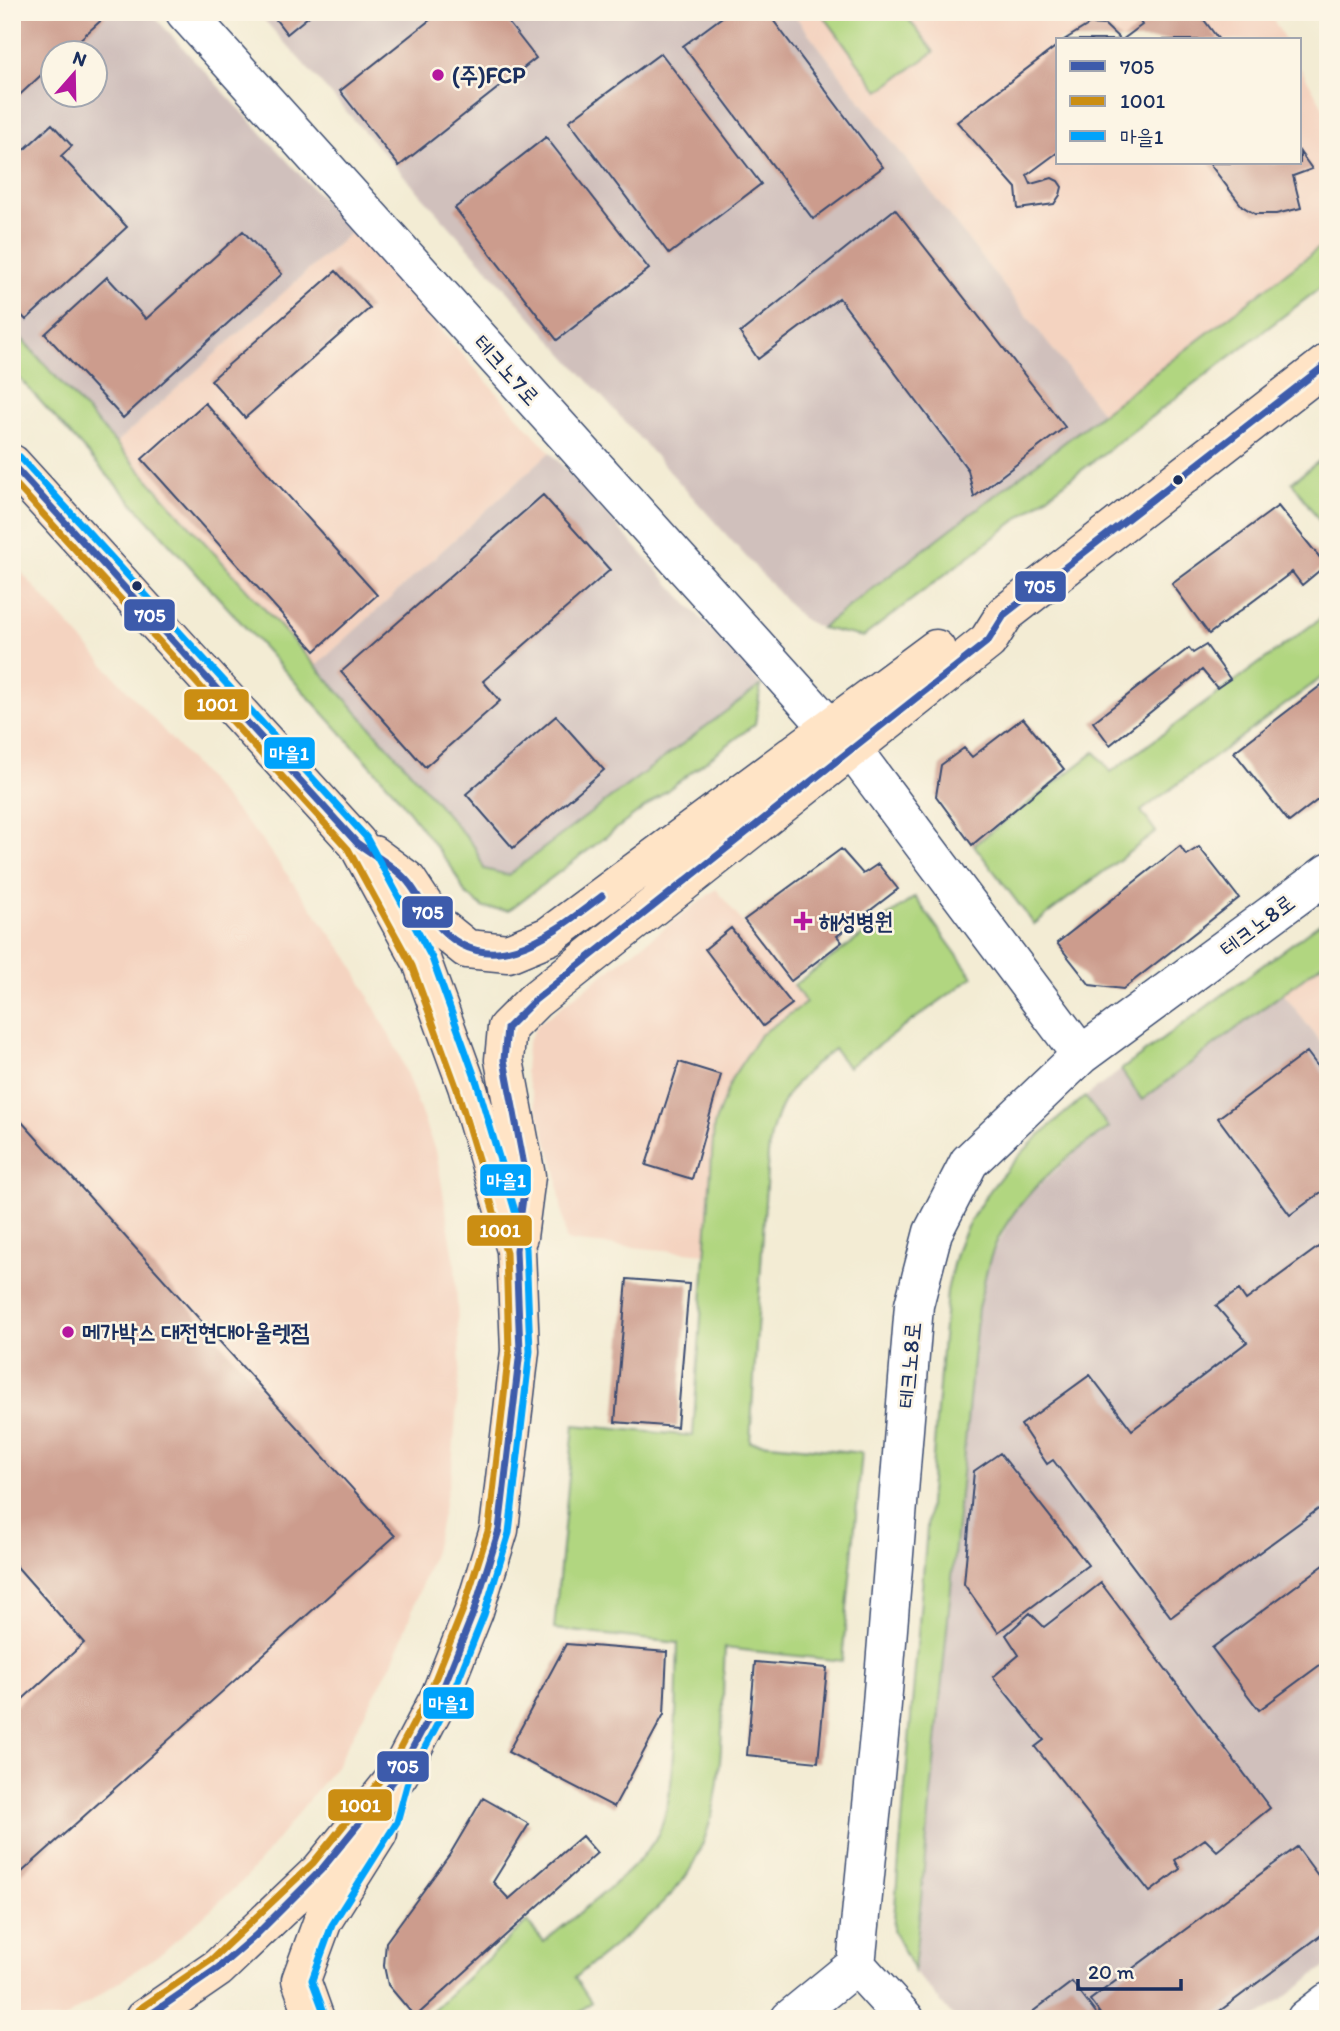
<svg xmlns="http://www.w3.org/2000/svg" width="1340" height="2031" viewBox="0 0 1340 2031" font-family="Itim,'Poor Story',sans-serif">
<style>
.built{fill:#f4d3c0}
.industrial{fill:#d0c0bc;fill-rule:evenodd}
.green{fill:#b1d680;stroke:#66826f;stroke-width:2}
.building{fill:#cc9c8d}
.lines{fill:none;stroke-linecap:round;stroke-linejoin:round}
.street-casing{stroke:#3b4b70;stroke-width:41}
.secondary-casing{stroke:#3b4b70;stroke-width:41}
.street{stroke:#fff;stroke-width:38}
.secondary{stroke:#ffe4c6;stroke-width:38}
.bus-1-casing{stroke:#fcf5e5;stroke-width:12}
.bus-2-casing{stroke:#fcf5e5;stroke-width:12}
.bus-3-casing{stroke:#fcf5e5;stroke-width:12}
.bus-1{stroke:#3d5bab;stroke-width:7}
.bus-2{stroke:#cb8e13;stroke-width:7}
.bus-3{stroke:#00a3fb;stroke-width:7}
.poi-dot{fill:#b5179e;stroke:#fcf5e5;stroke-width:2.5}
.bus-dot{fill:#1b2f5e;stroke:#fcf5e5;stroke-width:2.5}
.labels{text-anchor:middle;stroke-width:5;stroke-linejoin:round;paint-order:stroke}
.poi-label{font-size:23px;font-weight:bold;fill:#1b2f5e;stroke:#fcf5e5;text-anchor:start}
.street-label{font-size:23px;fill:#1b2f5e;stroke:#fcf5e5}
.line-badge{stroke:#fcf5e5;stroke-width:2.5}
.badge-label{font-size:19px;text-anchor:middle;font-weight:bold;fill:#fff}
</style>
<rect width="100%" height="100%" fill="#fcf5e5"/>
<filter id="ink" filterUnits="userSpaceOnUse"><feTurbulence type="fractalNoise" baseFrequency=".0143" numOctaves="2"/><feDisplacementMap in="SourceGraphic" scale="14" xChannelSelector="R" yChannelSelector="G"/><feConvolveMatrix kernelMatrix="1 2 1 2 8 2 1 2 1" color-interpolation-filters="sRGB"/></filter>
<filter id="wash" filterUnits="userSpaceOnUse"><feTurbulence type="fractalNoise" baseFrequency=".00686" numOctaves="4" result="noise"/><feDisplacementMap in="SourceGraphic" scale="28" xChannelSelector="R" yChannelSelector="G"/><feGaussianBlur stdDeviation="1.57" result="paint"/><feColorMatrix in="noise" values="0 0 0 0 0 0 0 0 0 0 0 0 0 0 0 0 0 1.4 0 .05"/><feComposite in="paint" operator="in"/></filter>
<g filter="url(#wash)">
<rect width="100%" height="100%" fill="#f3ecd4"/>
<path class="built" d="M792 12H1269L1285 40H1058V163H1300V67L1328 116V241L1102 413Z
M352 231 550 452 316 666 115 444Z
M12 562 261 839 349 959 400 1056 437 1156 455 1264 460 1363 452 1469 434 1551 394 1659 336 1766 246 1878 163 1952 64 2019H12Z
M716 889 807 1003 760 1035 714 1125 707 1254 566 1241 556 1170 525 1072 527 1044 537 1025Z
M1328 959V1052L1283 993Z"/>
<path class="industrial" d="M12 12H150L352 231 115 444 12 328ZM52 52H94V94H52Z
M257 12H792L1102 413 821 628 801 618Z
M550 452 761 685 507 876 484 869 474 846 316 666Z
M1283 993 1328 1052V1965L1255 2019H955L914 1971 978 1308 992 1255 1020 1203 1086 1143 1109 1128 1085 1097 1121 1070 1142 1100Z"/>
<path class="green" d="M821 12H903L934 52 879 91Z
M1328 241V282L863 637 821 628Z
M12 328 402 762 474 846 484 869 508 875 761 685 755 724 509 910 484 908 465 893 452 868 392 789 12 370Z
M1328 454V533L1292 482Z
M1328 613V673L1141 811 1156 832 1034 924 974 845 1095 752 1111 772Z
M915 897 973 977 848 1067 834 1049C794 1079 774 1103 768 1154L750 1442 862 1453 842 1661 725 1648C720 1721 729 1808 688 1873 665 1909 608 1949 575 1978L591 2002 573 2019H423L527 1922 544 1942C576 1914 644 1867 660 1830 678 1787 676 1692 678 1643L554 1629 574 1425 693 1436 714 1125 732 1078 760 1035 806 1003 794 985Z
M1328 917V959L1142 1100 1121 1070Z
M1085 1097 1109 1128C1062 1158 1010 1202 991 1256 985 1273 983 1291 978 1308L914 1971 893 1930 947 1291C951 1274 954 1255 961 1239 987 1182 1037 1134 1085 1097Z"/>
<g id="blocks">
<path class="building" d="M12 12H102L106 16 66 52H52V65L12 102Z
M270 12H314L287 34Z
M440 12H500L536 58 399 166 340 91Z
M729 12H767L883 167 813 219 683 46Z
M1135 12H1198L1219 40H1122L1142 25Z
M1090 24 1105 25 1121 40H1064Z
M1058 45V152L1027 175 1031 184 1052 178 1058 181 1062 187 1060 195 1054 204 1018 209 1016 188 957 122Z
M661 53 761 184 669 254 569 121Z
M52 124 72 146 61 156 127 227 26 320 12 305V161Z
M546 137 649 269 557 340 455 208Z
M1300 152 1312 169 1293 176 1301 208 1276 214H1255L1242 206 1209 163H1300Z
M895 209 1065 427 974 497 968 470 839 298 758 359 740 333Z
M243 231 282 274 123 418 45 334 107 277 146 319Z
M336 271 370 308 245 418 211 380Z
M205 403 377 595 315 651 142 459Z
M543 495 610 570 483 681 500 701 425 767 341 672Z
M1278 506 1326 565 1302 585 1292 572 1209 634 1172 584Z
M1206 645 1230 679 1217 688 1202 670 1110 745 1093 722 1189 648 1193 653Z
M1328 680V792L1289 822 1234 752Z
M556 716 604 770 513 848 466 794Z
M1023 718 1064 769 972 845 936 796 941 765 964 748 972 757Z
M1180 846 1186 855 1199 847 1239 898 1123 989 1090 985 1057 943Z
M841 849 863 874 878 864 898 889 837 936 842 942 791 981 744 920Z
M731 928 792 1004 763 1026 705 949Z
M1307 1052 1328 1080V1187L1290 1215 1218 1118Z
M679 1062 721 1075 692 1179 646 1165Z
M12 1111 395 1536 12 1881V1709L84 1643 12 1561Z
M1328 1240V1502L1171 1617 1053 1460 1047 1464 1021 1425 1090 1375 1132 1430 1247 1342 1216 1306 1239 1290 1246 1300Z
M627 1279 689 1284 677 1427 615 1422Z
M1000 1453 1088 1565 998 1632 964 1584 974 1471Z
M1328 1562V1659L1259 1710 1212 1648Z
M1101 1583 1270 1808 1217 1851 1205 1839 1175 1860 1180 1869 1150 1892 1035 1747 1044 1740 993 1677 1019 1655 1006 1635 1030 1613 1044 1627Z
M566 1644 667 1652 664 1714 614 1807 508 1752Z
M755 1662 827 1668 818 1762 747 1755Z
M483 1798 529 1824 493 1882 509 1899 582 1836 597 1853 415 2017 388 1985 384 1966 386 1942 450 1854Z
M1297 1847 1328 1889V1930L1209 2019H1104L1090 2000Z
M1072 1982 1100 2019H1023Z"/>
</g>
</g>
<g filter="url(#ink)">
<use href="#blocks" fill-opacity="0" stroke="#3b4b70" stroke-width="2"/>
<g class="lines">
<defs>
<path id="street" d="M185 12 829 727
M851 748 1081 1055
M790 2019 856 1965
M905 2019 856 1965 881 1716 914 1305 933 1232 969 1162 1081 1055 1328 873
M1306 2019 1328 2002"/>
<path id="secondary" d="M12 464 357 843 422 962 467 1086 516 1250 520 1351 499 1530 474 1611 440 1696 399 1774 321 1870 218 1968 144 2019
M373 855 407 880 436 924 467 949 508 953 549 936 936 649
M518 1237 526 1176 504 1060 507 1028 535 1000 988 641 1005 614 1328 363
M315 2019 301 1980 323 1920 378 1833"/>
</defs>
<use href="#street" class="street-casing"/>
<use href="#secondary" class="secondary-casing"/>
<use href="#street" class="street"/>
<use href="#secondary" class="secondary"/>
<defs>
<path id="bus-1" d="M12 464 357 843C373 855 396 867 408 882 418 894 425 910 435 922 488 987 553 933 602 896
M144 2019 218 1968 255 1936 321 1870 399 1774 440 1696 474 1611 499 1530 520 1351 516 1250 526 1176 504 1060 507 1028 535 1000 988 641 1005 614 1328 363"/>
<path id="bus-2" d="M12 480 348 849 412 966 457 1089 506 1252 509 1351 489 1528 464 1607 430 1692 390 1768 313 1863 211 1960 138 2010"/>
<path id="bus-3" d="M20 457 366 837 432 958 477 1083 526 1248 530 1351 509 1533 484 1615 450 1700 409 1778 397 1822 332 1925 312 1980 325 2015"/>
</defs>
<use href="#bus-1" class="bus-1-casing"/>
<use href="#bus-2" class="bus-2-casing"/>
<use href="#bus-3" class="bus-3-casing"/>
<use href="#bus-1" class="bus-1"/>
<use href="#bus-2" class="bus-2"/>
<use href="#bus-3" class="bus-3"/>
</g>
</g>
<g class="poi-dot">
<circle cx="438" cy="75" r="7"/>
<path d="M799.5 910.5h7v7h7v7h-7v7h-7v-7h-7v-7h7z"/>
<circle cx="68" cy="1332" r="7"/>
</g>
<g class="bus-dot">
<circle cx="1178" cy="480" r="6"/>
<circle cx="137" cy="586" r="6"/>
</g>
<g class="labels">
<g class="poi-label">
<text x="452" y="83">(주)FCP</text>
<text x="819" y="929">해성병원</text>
<text x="82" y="1340">메가박스 대전현대아울렛점</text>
</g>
<g class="street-label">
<text transform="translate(507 370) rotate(48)" y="8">테크노7로</text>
<text transform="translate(1257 925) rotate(-37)" y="8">테크노8로</text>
<text transform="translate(909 1365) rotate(-85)" y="8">테크노8로</text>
</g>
</g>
<g class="line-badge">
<rect x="1014" y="570" width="53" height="33" rx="7" fill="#3d5bab"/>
<rect x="123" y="598" width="53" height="34" rx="7" fill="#3d5bab"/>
<rect x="183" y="688" width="67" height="33" rx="7" fill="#cb8e13"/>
<rect x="263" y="736" width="53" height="34" rx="7" fill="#00a3fb"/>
<rect x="401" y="895" width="53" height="34" rx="7" fill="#3d5bab"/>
<rect x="479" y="1163" width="53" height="34" rx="7" fill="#00a3fb"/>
<rect x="466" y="1214" width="67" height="33" rx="7" fill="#cb8e13"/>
<rect x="422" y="1686" width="53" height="34" rx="7" fill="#00a3fb"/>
<rect x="376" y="1750" width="54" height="33" rx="7" fill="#3d5bab"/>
<rect x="327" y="1788" width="66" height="34" rx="7" fill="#cb8e13"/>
</g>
<g class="badge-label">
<text x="1040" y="593">705</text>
<text x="150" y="622">705</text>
<text x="217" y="711">1001</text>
<text x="289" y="760">마을1</text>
<text x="428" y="919">705</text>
<text x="506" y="1187">마을1</text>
<text x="500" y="1237">1001</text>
<text x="448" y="1710">마을1</text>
<text x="403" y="1773">705</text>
<text x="360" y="1812">1001</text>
</g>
<rect width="1340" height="2031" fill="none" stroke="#fcf5e5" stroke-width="42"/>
<rect x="1056" y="38" width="245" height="126" fill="#fcf5e5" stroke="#a2a6af" stroke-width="2"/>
<rect x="1070" y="61" width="35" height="10" fill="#3d5bab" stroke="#a2a6af" stroke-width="2"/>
<text x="1120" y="74" font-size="21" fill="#1b2f5e">705</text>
<rect x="1070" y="96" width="35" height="10" fill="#cb8e13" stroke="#a2a6af" stroke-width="2"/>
<text x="1120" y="108" font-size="21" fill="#1b2f5e">1001</text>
<rect x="1070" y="131" width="35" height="10" fill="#00a3fb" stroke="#a2a6af" stroke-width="2"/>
<text x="1120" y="144" font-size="21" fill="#1b2f5e">마을1</text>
<g transform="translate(74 74) rotate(20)"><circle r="33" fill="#fcf5e5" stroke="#a2a6af" stroke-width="2"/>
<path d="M0-5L12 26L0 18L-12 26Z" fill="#b5179e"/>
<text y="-10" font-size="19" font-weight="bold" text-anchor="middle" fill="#1b2f5e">N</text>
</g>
<path d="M1078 1979v10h103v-10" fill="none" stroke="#1b2f5e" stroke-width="3.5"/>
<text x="1088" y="1979" font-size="21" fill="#1b2f5e" stroke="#fcf5e5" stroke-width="5" paint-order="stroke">20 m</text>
</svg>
